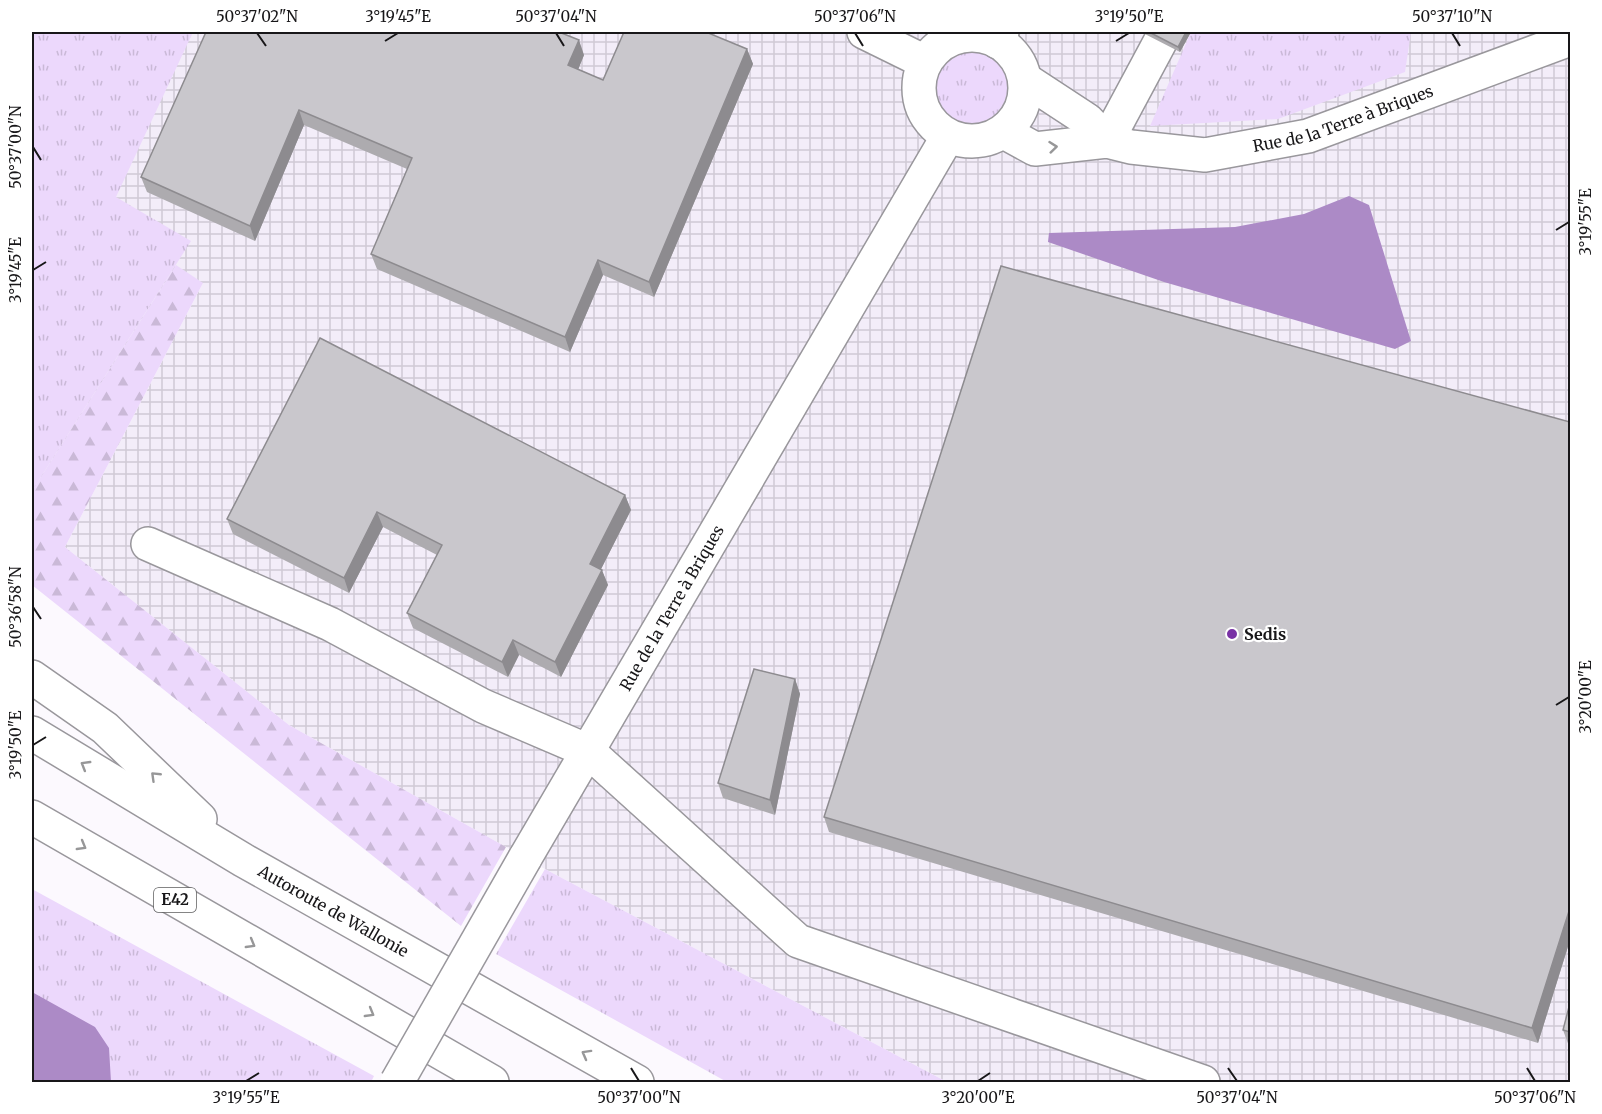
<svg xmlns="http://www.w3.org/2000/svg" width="1602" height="1114" viewBox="0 0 1602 1114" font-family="Merriweather,serif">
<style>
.industrial{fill:url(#industrial-grid)}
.grass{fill:url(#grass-tufts)}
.forest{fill:url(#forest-firs)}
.water{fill:#ac8ac6}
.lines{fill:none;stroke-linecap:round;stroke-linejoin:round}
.minor-casing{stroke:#99979c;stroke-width:36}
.major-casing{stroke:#99979c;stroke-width:36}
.highway-casing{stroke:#99979c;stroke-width:36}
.minor{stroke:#fff;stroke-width:33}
.major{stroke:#fff;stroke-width:33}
.highway{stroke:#fff;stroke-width:33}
.major-bridge-casing{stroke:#99979c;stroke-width:36;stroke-linecap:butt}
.major-bridge{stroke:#fff;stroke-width:33}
.wall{fill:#adabaf}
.shaded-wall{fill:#8d8b8f}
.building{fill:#c9c7cc;stroke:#8d8b8f;stroke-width:1.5}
.oneway{stroke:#979798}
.ticks{fill:none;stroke:#181719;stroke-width:2}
.poi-dot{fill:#7932a5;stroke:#fff;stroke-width:2}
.labels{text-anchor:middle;stroke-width:4.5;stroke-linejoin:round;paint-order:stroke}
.shield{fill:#fff;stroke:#5d5d5e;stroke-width:1.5}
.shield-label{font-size:15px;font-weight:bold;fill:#181719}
.street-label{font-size:16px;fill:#181719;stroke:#fff}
.poi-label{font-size:16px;font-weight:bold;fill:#181719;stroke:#fff;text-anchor:start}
.neatline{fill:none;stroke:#181719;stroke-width:2}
.ticks-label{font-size:15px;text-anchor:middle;fill:#181719}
</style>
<defs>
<pattern id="industrial-grid" width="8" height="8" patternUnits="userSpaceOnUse" patternTransform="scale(1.5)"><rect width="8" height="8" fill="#f3edf9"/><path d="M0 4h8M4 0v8" fill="none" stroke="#d0cad5"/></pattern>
<pattern id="grass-tufts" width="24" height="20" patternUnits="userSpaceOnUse" patternTransform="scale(1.5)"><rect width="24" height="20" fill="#ecd8fc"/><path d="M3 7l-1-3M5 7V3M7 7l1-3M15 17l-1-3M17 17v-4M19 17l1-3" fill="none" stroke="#cab9d7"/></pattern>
<pattern id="forest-firs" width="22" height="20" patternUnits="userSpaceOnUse" patternTransform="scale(1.5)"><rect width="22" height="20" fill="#ecd8fc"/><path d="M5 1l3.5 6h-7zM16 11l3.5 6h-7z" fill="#cab9d7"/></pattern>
</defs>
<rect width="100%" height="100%" fill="#fcf9fe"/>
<path class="industrial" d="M32 32H1570V1082H947L545 869 289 725 65 547 203 283 32 491Z"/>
<path class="grass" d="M32 32H193L116 197 191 241 32 491Z
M1191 32H1411L1405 72 1278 119 1150 126Z
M928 85a40 40 0 1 1 80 0a40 40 0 1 1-80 0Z
M545 869 947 1082H727L496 954Z
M32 889 374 1076 371 1082H32Z"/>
<path class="forest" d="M176 265 203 283 65 547 289 725 506 847 461 926 32 585V491Z"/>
<path class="water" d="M1349 196 1369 205 1411 341 1395 349 1164 282 1048 242 1049 233 1235 227 1304 214Z
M32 992 95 1027 109 1048 111 1082H32Z"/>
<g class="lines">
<defs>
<path id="minor" d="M864 32 925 62
M998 42 1002 32
M1107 141 1160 42
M148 544 330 624 483 706 588 751 798 941 1203 1082"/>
<g id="major">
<circle cx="972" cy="88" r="53"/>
<path d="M1026 80 1087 120 1107 141"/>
<path id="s1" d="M1004 132 1035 149 1107 141 1131 147 1205 155 1308 136 1570 39"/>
<path id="s2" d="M525 858 948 136"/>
</g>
<g id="highway">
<path d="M32 677 105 728 200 819"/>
<path id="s3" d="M32 733 243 860 637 1082"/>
<path d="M32 817 492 1082"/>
</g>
</defs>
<use href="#minor" class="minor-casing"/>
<use href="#major" class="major-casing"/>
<use href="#highway" class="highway-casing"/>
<use href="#minor" class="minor"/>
<use href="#major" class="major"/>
<use href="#highway" class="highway"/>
<defs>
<path id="major-bridge" d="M397 1082 525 858"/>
</defs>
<use href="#major-bridge" class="major-bridge-casing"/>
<use href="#major-bridge" class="major-bridge"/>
</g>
<path class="wall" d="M206 32 584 55 578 69 603 80 747 49 753 64 654 297 603 275 570 352 377 269 371 254 407 169 304 125 255 241 147 192 141 177Z
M1141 32H1191L1180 52Z
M1570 422V940L1538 1043 829 832 824 817Z
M625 495 631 510 601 569 608 585 561 677 519 655 508 677 413 628 407 613 437 555 383 527 349 593 233 534 227 519Z
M795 679 800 694 775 815 723 798 718 783Z
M1570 1003V1049L1563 1030Z"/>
<path class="shaded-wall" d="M1186 32H1191L1180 52 1178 47Z
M579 40 584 55 574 80 568 65Z
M747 49 753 64 654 297 649 282Z
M299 110 304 125 255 241 250 226Z
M598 260 603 275 570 352 565 337Z
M625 495 631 510 596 579 590 564Z
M377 512 383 527 349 593 344 578Z
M602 570 608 585 561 677 555 662Z
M513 640 519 655 508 677 502 662Z
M795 679 800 694 775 815 770 800Z
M1570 908V940L1538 1043 1532 1028Z"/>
<path class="building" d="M206 32H559L579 40 568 65 603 80 624 32H706L747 49 649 282 598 260 565 337 371 254 412 158 299 110 250 226 141 177Z
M1149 32H1186L1178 47Z
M1001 266 1570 422V908L1532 1028 824 817Z
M320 338 625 495 590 564 602 570 555 662 513 640 502 662 407 613 442 545 377 512 344 578 227 519Z
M754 669 795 679 770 800 718 783Z
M1570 1003V1032L1563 1030Z"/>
<defs><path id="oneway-chevron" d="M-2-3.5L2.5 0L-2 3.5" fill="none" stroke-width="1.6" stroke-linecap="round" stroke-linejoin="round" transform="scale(1.5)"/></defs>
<g class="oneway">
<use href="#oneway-chevron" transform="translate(1053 147) rotate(-6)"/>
<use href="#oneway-chevron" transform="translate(85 765) rotate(-149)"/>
<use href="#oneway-chevron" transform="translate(155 776) rotate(-136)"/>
<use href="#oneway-chevron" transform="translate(82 846) rotate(30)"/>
<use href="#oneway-chevron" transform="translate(251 944) rotate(30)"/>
<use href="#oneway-chevron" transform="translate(370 1013) rotate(30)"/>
<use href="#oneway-chevron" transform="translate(586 1054) rotate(-151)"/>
</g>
<path class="ticks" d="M257 33 266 46M556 33 564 46M855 33 863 46M1452 33 1460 46M385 41 398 33M1116 41 1129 33M33 147 41 160M1556 230 1569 222M33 270 46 262M33 607 41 619M1556 705 1569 697M33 745 46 737M631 1068 639 1081M1228 1068 1237 1081M1527 1068 1535 1081M246 1081 259 1073M978 1081 990 1073"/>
<circle class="poi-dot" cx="1232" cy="634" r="6"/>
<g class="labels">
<rect class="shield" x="154" y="888" width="42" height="24" rx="4.5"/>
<g class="shield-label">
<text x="175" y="905">E42</text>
</g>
<g class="street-label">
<text dy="6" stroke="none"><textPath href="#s1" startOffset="350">Rue de la Terre à Briques</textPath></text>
<text dy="6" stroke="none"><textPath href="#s2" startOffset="290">Rue de la Terre à Briques</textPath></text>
<text dy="6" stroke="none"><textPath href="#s3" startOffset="350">Autoroute de Wallonie</textPath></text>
</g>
<g class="poi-label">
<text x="1244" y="640">Sedis</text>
</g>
</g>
<rect width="1602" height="1114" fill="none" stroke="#ffffff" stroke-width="66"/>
<rect x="33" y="33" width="1536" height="1048" class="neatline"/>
<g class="ticks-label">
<text x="257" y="22">50°37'02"N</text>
<text x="398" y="22">3°19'45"E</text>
<text x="556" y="22">50°37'04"N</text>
<text x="855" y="22">50°37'06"N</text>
<text x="1129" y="22">3°19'50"E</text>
<text x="1452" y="22">50°37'10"N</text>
<text transform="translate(16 147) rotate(-90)" y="5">50°37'00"N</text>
<text transform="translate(1586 222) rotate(-90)" y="5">3°19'55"E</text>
<text transform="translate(16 270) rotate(-90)" y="5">3°19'45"E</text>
<text transform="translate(16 607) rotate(-90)" y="5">50°36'58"N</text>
<text transform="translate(1586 697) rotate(-90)" y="5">3°20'00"E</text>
<text transform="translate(16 745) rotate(-90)" y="5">3°19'50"E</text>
<text x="246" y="1103">3°19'55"E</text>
<text x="639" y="1103">50°37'00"N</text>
<text x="978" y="1103">3°20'00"E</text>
<text x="1237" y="1103">50°37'04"N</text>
<text x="1535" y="1103">50°37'06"N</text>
</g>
</svg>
